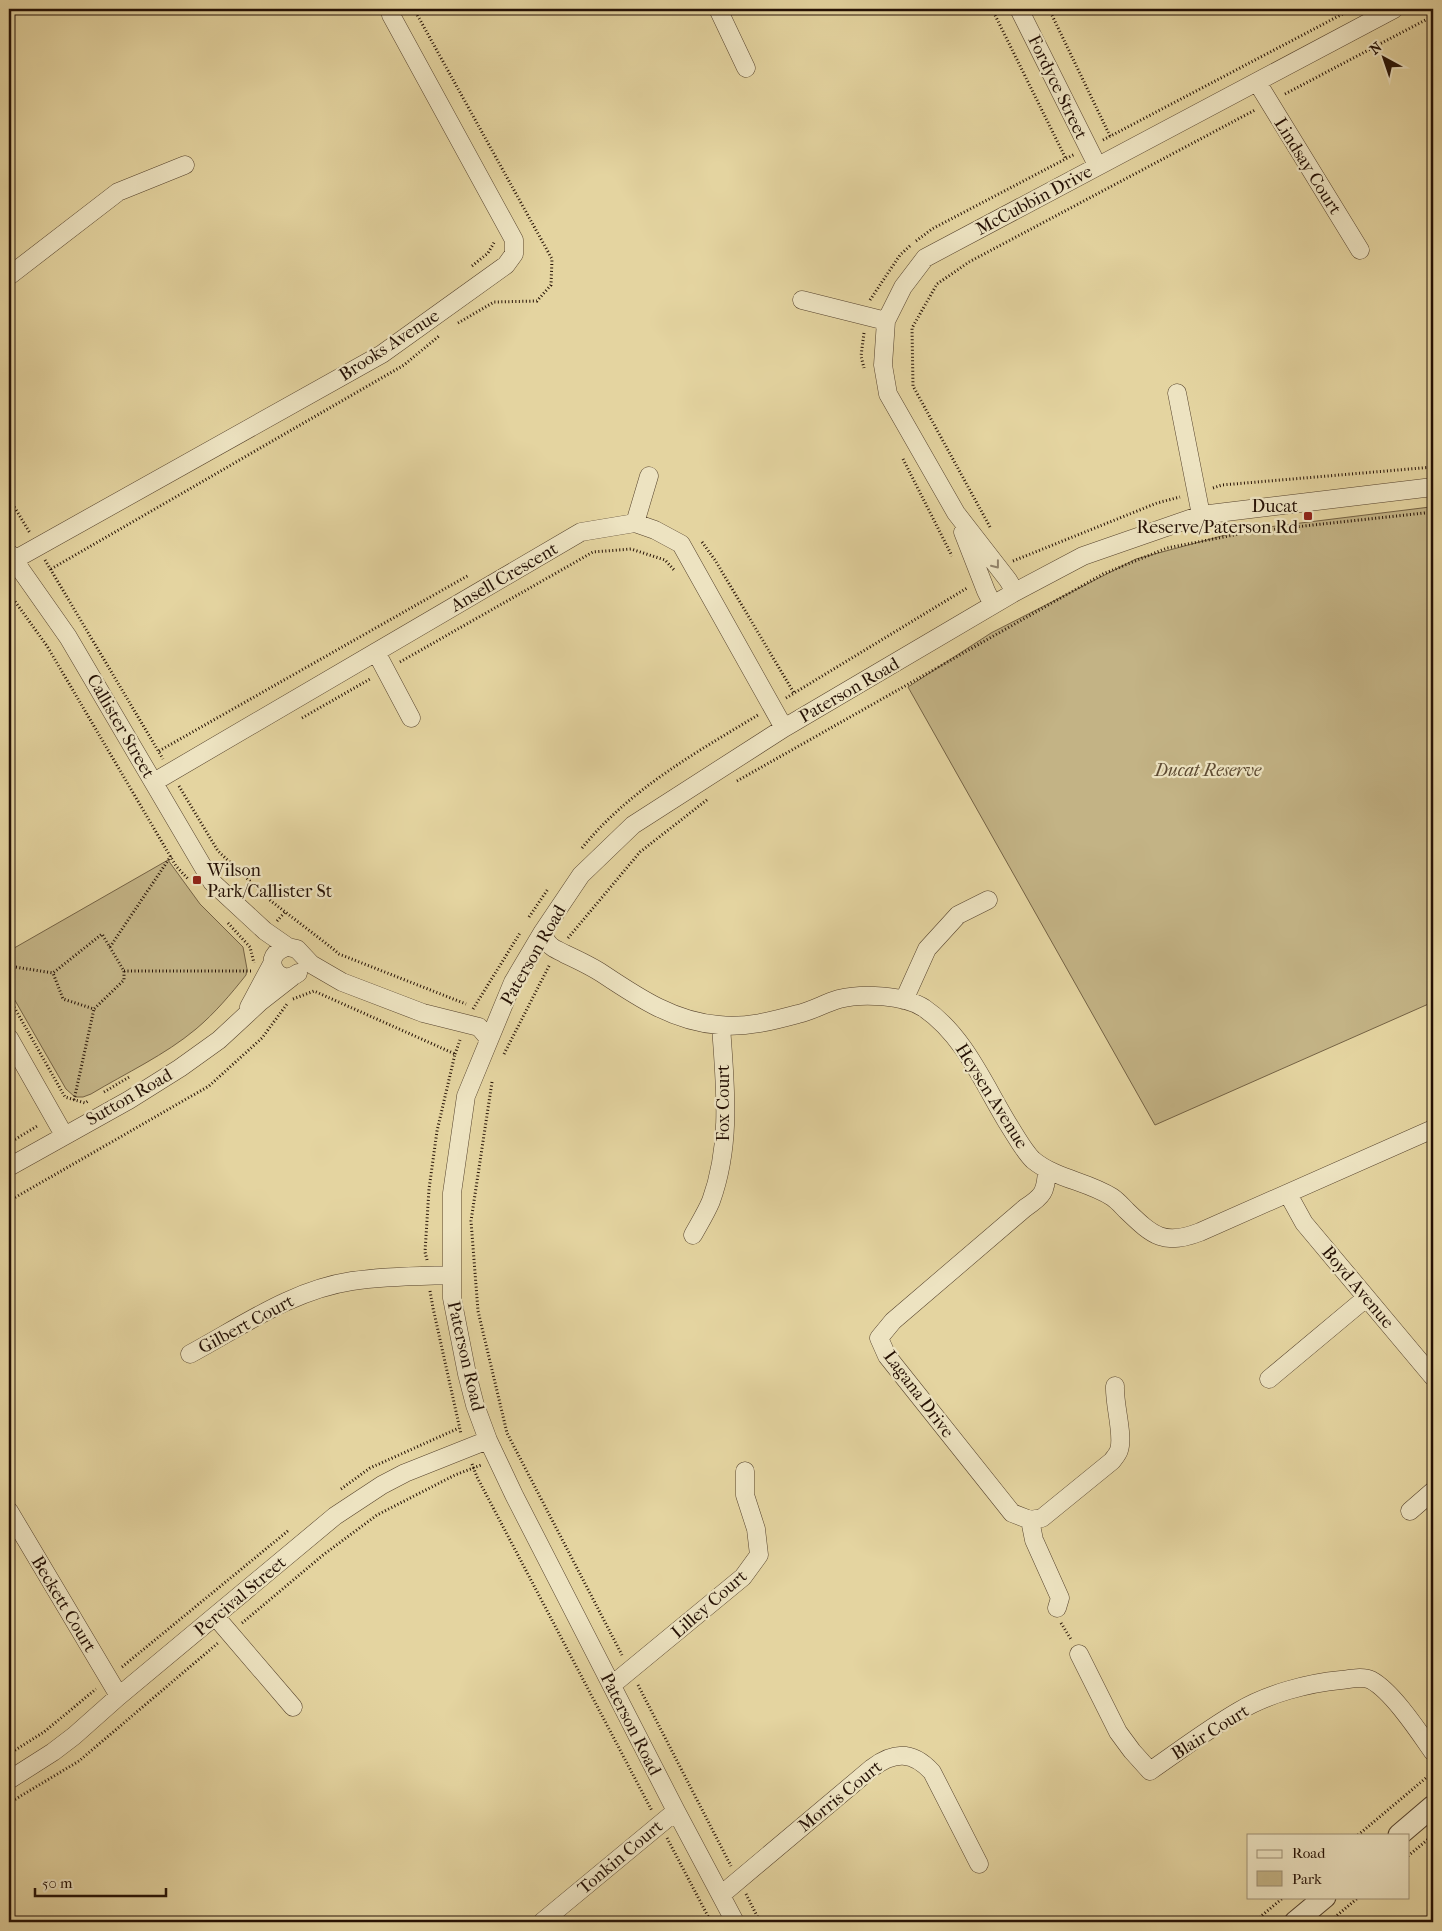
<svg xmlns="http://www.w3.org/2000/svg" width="1442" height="1931" viewBox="0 0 1442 1931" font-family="'IM FELL French Canon',serif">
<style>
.green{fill:#c3b385;stroke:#746244}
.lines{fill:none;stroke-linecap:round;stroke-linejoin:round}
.minor-casing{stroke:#54412b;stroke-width:19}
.tertiary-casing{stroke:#54412b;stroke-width:23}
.path{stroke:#241004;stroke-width:3;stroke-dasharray:1 2.5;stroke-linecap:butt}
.minor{stroke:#ede3c1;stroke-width:18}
.tertiary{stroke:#ede3c1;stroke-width:21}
.oneway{stroke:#93846c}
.poi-dot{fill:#8f2418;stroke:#ede3c1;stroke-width:2}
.labels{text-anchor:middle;stroke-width:4.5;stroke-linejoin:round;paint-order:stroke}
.street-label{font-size:18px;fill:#241004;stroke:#ede3c1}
.poi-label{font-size:18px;fill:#241004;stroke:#ede3c1;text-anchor:end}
.park-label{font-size:18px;font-style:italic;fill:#5c4931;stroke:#ede3c1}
</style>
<rect width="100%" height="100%" fill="#e4d4a0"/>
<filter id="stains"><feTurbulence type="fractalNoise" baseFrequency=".004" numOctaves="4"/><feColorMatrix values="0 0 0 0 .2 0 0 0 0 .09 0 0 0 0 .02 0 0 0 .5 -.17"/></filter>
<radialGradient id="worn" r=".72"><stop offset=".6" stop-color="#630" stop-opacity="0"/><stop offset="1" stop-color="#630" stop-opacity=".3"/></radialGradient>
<path class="green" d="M1430 507 1433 518V744L1428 749 1433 757V1002L1155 1125 908 687 991 633 1136 559 1244 530Z
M168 860 200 904 243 947 247 969 246 975C231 994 215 1013 196 1029 165 1055 126 1073 91 1094L83 1097H75L66 1089 9 990V951Z"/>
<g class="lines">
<defs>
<path id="minor" d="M718 9 746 68
M1019 9 1097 165
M1257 82 1360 250
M9 276 118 192 185 165
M802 300 886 321
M1177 393 1201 515
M635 523 649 476
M963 532 986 591 993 605
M9 553 68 637 212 882 265 931 288 947 297 949 311 964 342 982 423 1013 479 1027 489 1039
M14 560 382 354 506 265 514 254V240L391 15 390 9
M1015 592 1008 580 956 513 888 394 883 365 886 321 903 287 925 258 1394 9
M376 652 411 718
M154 782 581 532 635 523 655 530 681 544 784 728
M542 933C544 937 547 943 551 946 554 949 560 951 565 954 578 960 591 966 603 974 639 998 675 1022 719 1025 746 1028 772 1021 798 1014 812 1011 825 1003 839 999 862 993 904 995 924 1008 965 1036 985 1087 1010 1127 1017 1138 1024 1151 1033 1160 1056 1179 1087 1181 1112 1197 1118 1201 1122 1206 1127 1211 1153 1236 1164 1246 1200 1232L1433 1129
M288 947C258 954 277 989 298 973
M904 1000 927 949 958 915 988 900
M249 1007 272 964
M9 1038 64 1135
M9 1167 129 1100 180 1068 219 1040 260 1002 292 977
M1047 1170C1046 1192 1043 1196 1025 1208L893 1321 879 1338 887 1356 1012 1513 1030 1520 1042 1518 1112 1461C1114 1458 1118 1454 1119 1450 1124 1436 1114 1404 1115 1386
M1288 1194 1304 1223 1433 1377
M693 1235C699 1224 706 1213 711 1201 732 1143 725 1085 721 1026
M190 1354C242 1326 292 1290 352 1281 385 1276 418 1276 451 1275
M1269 1379 1366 1298
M9 1511 119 1696
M1410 1511 1433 1491
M1030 1520 1034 1540 1060 1598 1057 1608
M215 1616 293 1707
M1079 1654 1118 1732 1132 1751 1150 1771C1179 1751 1208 1729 1239 1711 1267 1694 1308 1683 1341 1680 1350 1679 1363 1676 1371 1680 1392 1691 1419 1732 1433 1752
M612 1685 743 1577 759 1555 756 1529 745 1495V1471
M9 1780 53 1752 74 1736 119 1696 335 1516 382 1485 405 1473 488 1440
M721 1895 872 1768C894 1751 913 1751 932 1772L979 1864
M542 1922 676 1811
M735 1922 676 1811 514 1495 488 1440 475 1405 467 1374 452 1298V1193L466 1096 513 982 542 933 581 875 633 825 784 728 1015 592 1083 556 1201 515 1433 487"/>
<path id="tertiary" d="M1399 1835 1433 1806
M1295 1922 1325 1897"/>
</defs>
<use href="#minor" class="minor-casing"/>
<use href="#tertiary" class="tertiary-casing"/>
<path class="path" d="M414 9 552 259 551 285 537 301 494 302 458 323
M992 9 1066 159
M1049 9 1110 136
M1285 94 1433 16
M1103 140 1352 9
M916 241 932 229 1075 154
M472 266 488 253 495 241
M870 300 900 255 911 245
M864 333 861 356 864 368
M903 459 952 556
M1213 488 1222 485 1433 467
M9 498 30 533
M990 527 913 386 912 328 937 284 969 262 1255 110
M702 542 715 560 794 693
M45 560 163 759
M1013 561 1157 503 1180 497
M51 569 404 365 439 336
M9 593 47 646 176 866 189 880
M400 662 593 552 631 549 665 560 675 571
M786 698 967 588
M302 718 370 679
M159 751 469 575
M737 781 1103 574 1167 548 1249 532 1433 512
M179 786 218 851 271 901 332 948 339 954 466 1004
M582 848C629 790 695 753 758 715
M529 917 548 889
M277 921 285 912
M228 923 250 947 254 963
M568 938 640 852 708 799
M110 947 171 856
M9 966 53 973 102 934 124 971V980L94 1009 63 999 53 973
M124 971H251
M9 998 65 1097 85 1103 88 1101
M293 999 314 991 455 1054 437 1131 429 1189 425 1252 427 1260
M473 1009 520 933
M455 1054 460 1040
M504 1054 550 964
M492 1082 471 1221 478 1311 507 1433 622 1655
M104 1092 131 1076
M74 1100 94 1009
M9 1143 39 1125
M9 1201 209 1086 262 1038 287 1004
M430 1291 433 1308 461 1434
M472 1464 477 1477 652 1811
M341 1489 370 1468 459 1428
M242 1623 323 1555 377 1515 455 1475 481 1465
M1061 1623 1072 1641
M122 1667 289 1530
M638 1685 731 1866
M9 1754 44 1732 96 1689
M9 1803 79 1761 218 1643
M1358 1835 1433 1772
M667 1838 711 1922
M1408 1856 1433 1835
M746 1894 760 1922
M1254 1922 1284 1897
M1329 1922 1359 1897"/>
<use href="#minor" class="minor"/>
<use href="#tertiary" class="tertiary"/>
</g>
<defs><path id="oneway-chevron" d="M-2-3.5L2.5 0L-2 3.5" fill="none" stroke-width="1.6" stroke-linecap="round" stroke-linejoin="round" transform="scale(1.25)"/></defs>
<use class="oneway" href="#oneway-chevron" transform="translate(996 565) rotate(52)"/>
<g class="poi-dot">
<rect x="1303" y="511" width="10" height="10" rx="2.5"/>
<rect x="192" y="875" width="10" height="10" rx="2.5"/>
</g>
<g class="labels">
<g class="street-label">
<text transform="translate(1058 87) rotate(64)" y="6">Fordyce Street</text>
<text transform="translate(1308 166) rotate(58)" y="6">Lindsay Court</text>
<text transform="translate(1034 200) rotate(-28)" y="6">McCubbin Drive</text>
<text transform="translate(389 345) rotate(-33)" y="6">Brooks Avenue</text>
<text transform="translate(504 577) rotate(-30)" y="6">Ansell Crescent</text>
<text transform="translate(849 690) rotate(-30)" y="6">Paterson Road</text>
<text transform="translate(121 726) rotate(60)" y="6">Callister Street</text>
<text transform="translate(533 955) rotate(-60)" y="6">Paterson Road</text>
<text transform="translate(992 1096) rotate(58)" y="6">Heysen Avenue</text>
<text transform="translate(129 1097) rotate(-30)" y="6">Sutton Road</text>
<text transform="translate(723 1103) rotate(-90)" y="6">Fox Court</text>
<text transform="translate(1358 1287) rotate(50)" y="6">Boyd Avenue</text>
<text transform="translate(246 1324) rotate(-28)" y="6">Gilbert Court</text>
<text transform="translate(466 1356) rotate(77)" y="6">Paterson Road</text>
<text transform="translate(919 1394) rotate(53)" y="6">Lagana Drive</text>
<text transform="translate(240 1596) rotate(-40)" y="6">Percival Street</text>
<text transform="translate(64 1604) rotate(59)" y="6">Beckett Court</text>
<text transform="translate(709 1604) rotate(-41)" y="6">Lilley Court</text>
<text transform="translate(631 1724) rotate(63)" y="6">Paterson Road</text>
<text transform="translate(1210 1732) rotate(-32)" y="6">Blair Court</text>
<text transform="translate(840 1796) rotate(-39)" y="6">Morris Court</text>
<text transform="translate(620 1857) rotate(-40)" y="6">Tonkin Court</text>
</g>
<g class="poi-label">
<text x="1298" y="512">Ducat<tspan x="1298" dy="21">Reserve/Paterson Rd</tspan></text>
<text x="207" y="876" text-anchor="start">Wilson<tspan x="207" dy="21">Park/Callister St</tspan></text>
</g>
<g class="park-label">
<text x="1208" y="776">Ducat Reserve</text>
</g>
</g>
<rect width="1442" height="1931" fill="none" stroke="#e4d4a0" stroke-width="30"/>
<rect x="10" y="10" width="1422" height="1911" fill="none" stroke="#241004" stroke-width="2.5"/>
<rect x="15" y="15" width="1412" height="1901" fill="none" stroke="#241004"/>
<rect x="1247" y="1834" width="162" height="65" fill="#ede3c1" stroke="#9d8f75"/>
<rect x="1257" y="1850" width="25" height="8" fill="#ede3c1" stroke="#9d8f75"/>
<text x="1292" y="1858" font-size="15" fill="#241004">Road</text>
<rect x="1257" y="1871" width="25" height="15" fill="#c3b385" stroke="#9d8f75"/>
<text x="1292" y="1884" font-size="15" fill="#241004">Park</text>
<g transform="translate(1384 58) rotate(320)" stroke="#ede3c1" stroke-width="4" paint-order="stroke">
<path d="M0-4L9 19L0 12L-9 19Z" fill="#241004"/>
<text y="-8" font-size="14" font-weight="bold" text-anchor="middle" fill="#241004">N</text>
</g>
<path d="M35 1888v8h131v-8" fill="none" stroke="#241004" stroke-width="2.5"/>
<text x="42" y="1888" font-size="15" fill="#241004" stroke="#ede3c1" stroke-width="4" paint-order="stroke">50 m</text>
<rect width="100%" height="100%" filter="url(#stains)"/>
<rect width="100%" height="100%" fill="url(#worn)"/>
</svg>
